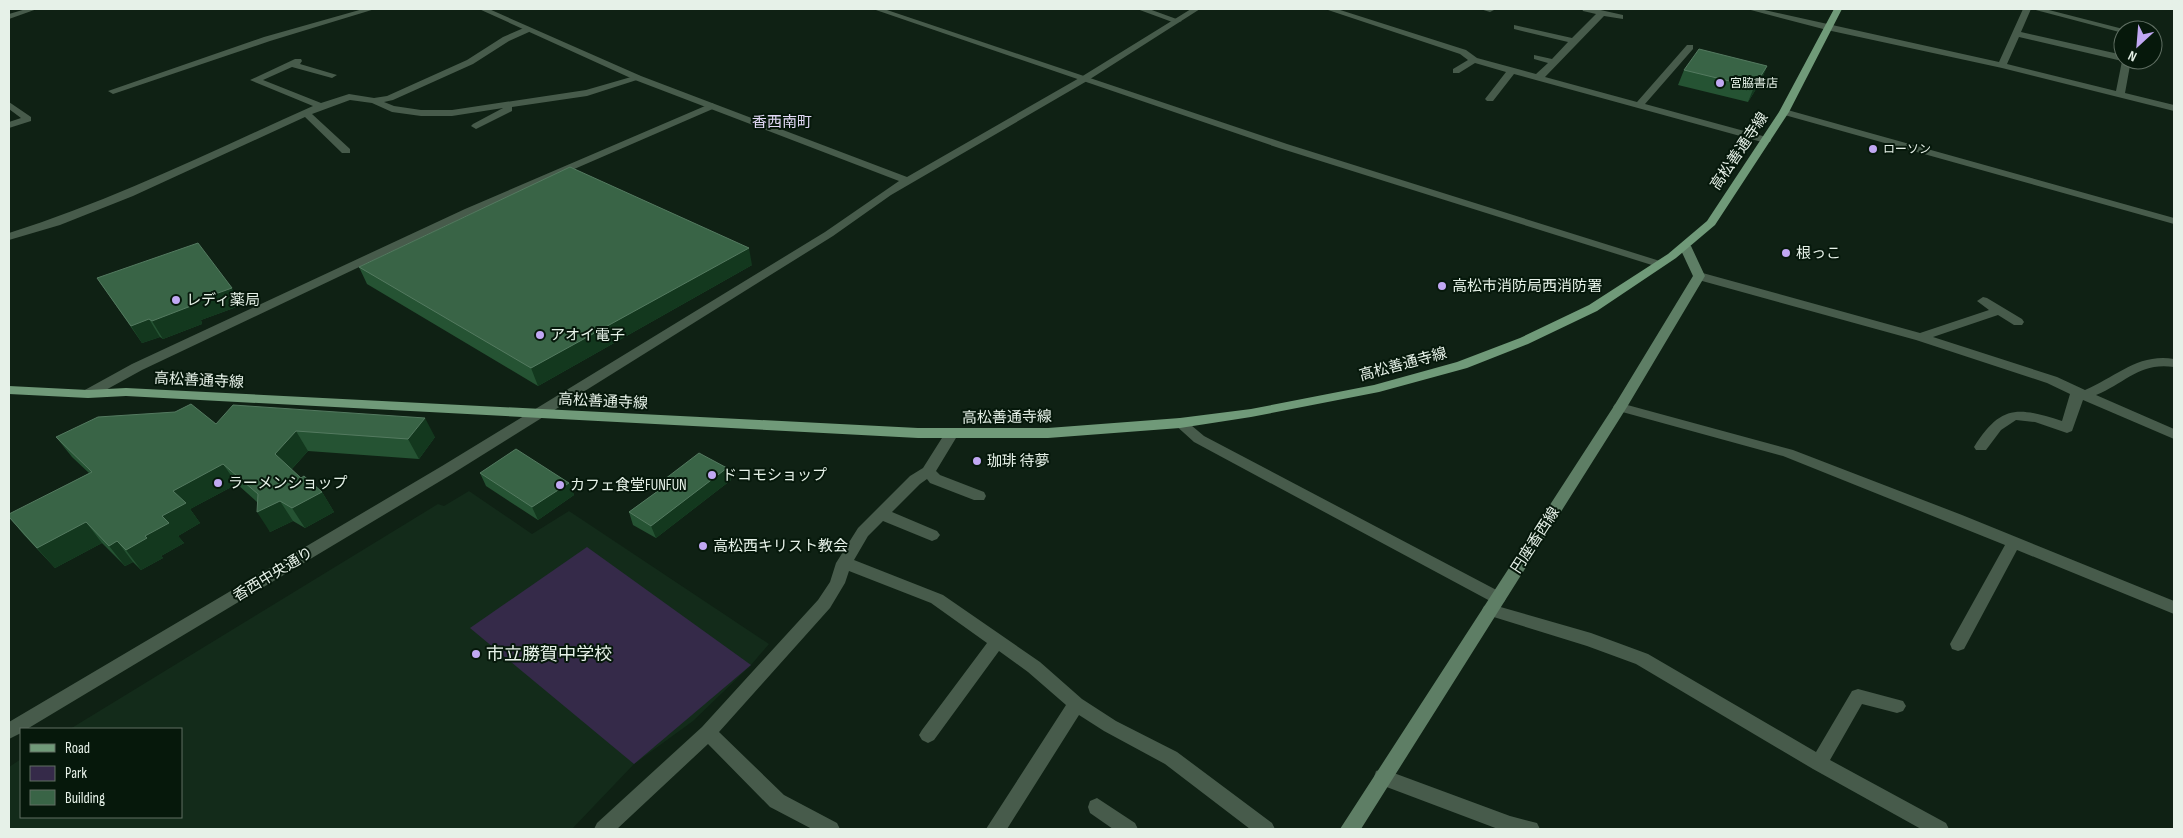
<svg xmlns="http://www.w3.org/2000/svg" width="2183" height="838" viewBox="0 0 2183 838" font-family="'Sofia Sans Condensed','Noto Sans JP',sans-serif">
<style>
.built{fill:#132b1a}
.green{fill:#352a49}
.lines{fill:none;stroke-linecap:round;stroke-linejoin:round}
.minor{fill:#475b4b;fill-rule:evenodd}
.tertiary{fill:#475b4b;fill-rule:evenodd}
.secondary{fill:#5e7e65;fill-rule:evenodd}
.primary{fill:#709a79;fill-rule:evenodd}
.wall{fill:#255333}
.shaded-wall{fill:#13381e}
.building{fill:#396446;stroke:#547a60}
.poi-dot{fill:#c1a8f3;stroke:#06180b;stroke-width:2}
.labels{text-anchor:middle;stroke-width:4;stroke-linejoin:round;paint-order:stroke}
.far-poi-label{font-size:12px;fill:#e6f1e8;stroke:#06180b;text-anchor:start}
.far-quarter-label{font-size:15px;fill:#e1d8f5;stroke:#06180b}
.street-label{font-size:15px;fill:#e6f1e8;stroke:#06180b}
.poi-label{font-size:15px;fill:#e6f1e8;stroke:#06180b;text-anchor:start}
.near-poi-label{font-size:18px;fill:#e6f1e8;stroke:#06180b;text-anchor:start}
</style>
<rect width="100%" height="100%" fill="#0f2114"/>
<path class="built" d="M469 491 532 534 569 511 769 644 751 665 693 721 634 764 572 829H9V767L21 759V817H181V729H70L438 504 444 506Z"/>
<path class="green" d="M587 547 751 665 634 764 470 628Z"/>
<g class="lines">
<path class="minor" d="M26 9H37L9 19V14Z
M363 9H375L270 41 116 93 113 94 108 91 264 37Z
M873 9H884L1287 144 1663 262 1665 264 1663 266H1655L1279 148Z
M1137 9H1149L1182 21 1175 23Z
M1325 9H1337L1466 50 1477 58 1536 74 1548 63 1534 59V55L1552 59 1568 42 1514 29V25L1572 38 1596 14 1583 11 1582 9H1596L1623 15V19L1604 16 1545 77 1637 102 1687 45H1693V49L1645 104 1770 138 1771 140 1770 142H1762L1514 74 1493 101H1487L1485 99 1506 72 1475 63 1459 73H1453V69L1468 60 1460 54Z
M1480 9H1493L1494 10 1490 12Z
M1747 9H1760L1999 62 2023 9H2031L2021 32 2123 55V60H2131L2125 93 2174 105V111L2002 68 1827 30ZM2019 37 2122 61 2116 91 2007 64Z
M2032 9H2045L2127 30H2123V33Z
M526 27 529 28V32L509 41 473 64 393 100 384 102 394 106 421 110H452L586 90 638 75 643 78 587 96 512 107V111L476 129 471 126 473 124 503 108 452 116H421L392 112 372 103 350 100 312 114 350 149V153H342L305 117 133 196 60 225 9 240V233C114 200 212 151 313 106L250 80 295 59H301L302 61 300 64 337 75 332 78 292 67 263 80 321 103 349 94 374 98 387 96 467 60 503 37Z
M9 102 31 117V121L9 128V122L21 118 9 109Z
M712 103 717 106 715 108 473 213 142 370 93 397H83L81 394 83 391 132 364 465 209Z
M1784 109 2174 218V224L1781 114 1779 112Z
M1699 272 1920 333 1989 310 1977 301 1983 297 1987 298 2022 319 2024 322 2022 325H2014L1998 315 1933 337 2057 377 2085 390C2116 377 2138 353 2174 359V367C2139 362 2126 383 2096 395L2174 429V439L2083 400 2072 431 2067 433 2035 422 2016 420 2001 430 1986 450H1976L1974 447C2001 404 2018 407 2062 421L2070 394 2047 383 1916 340 1695 279 1693 276Z
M1620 403 1793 450 1962 515 2174 601V614L2017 550 1964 649 1958 651 1952 649 1950 644 2005 545 1783 456 1615 410 1613 407 1615 404Z
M1180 418 1185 420 1204 436 1504 594 1506 598 1504 602 1498 604 1492 602 1194 442 1173 423 1175 420Z
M952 428 957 430 959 433 936 471 940 475 984 492 986 496 984 500H974L930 483 927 479 920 484 892 512 937 531 940 535 937 539 932 541 927 539 883 521 868 536 854 560 943 595 1040 662 1082 699 1116 721 1177 752 1272 823 1275 829H1250L1165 764 1104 731 1079 715 1007 829H986L1066 705 1028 672 999 651 934 740 928 743 922 740 919 735 922 730 987 643 931 603 849 571 845 583 830 608 719 732 784 795 837 823 840 829H812L770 807 708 744 617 829H594L597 823 702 727 818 600 830 582 836 563 858 528 910 476 923 468 947 430Z
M1490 604 1591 633 1648 654 1816 752 1852 691 1858 689 1903 701 1906 706 1903 711 1897 713 1862 704 1830 760 1946 823 1949 829H1921L1813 769 1636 664 1587 646 1484 614 1482 610 1484 606Z
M1383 769 1510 816 1537 823 1540 829H1498L1376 783 1374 777 1376 771Z
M1097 798 1135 823 1138 829H1113L1090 813 1088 807 1090 801Z"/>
<path class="tertiary" d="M479 9H489L641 76 907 177 1081 77 1191 9H1200L1087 81 891 195 833 236 452 474 27 729H21V733L9 739V722L442 466 825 232 899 181 635 80Z"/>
<path class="secondary" d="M1685 243 1691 246 1705 276 1627 407 1361 829H1340L1614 406 1693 276 1679 246Z"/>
<path class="primary" d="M1834 9H1842L1789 112 1715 225 1676 258 1597 311 1528 344 1467 368 1379 392 1251 417 1180 428 1048 438H918L126 396 88 398 9 394V386L88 390 126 388 918 428H1048L1180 418 1251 409 1374 385 1457 362 1520 338 1589 305 1668 254 1707 221 1779 112Z"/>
</g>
<path class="wall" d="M1767 66 1761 81 1748 102 1678 85 1684 70Z
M752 265 538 386 367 284 359 267Z
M97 278 242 305 201 320 202 324 163 339 160 337 142 343Z
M216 424 435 437 419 459 308 451 291 470 301 478 322 492 334 512 305 528 293 521 270 532 257 502 237 484 190 509 200 523 178 536 184 543 161 556 163 558 141 570 133 562 125 566 102 543 55 568 24 535 9 517 89 473 72 457 56 437Z
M727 468 731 480 656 538 633 525 629 512 667 484 665 479Z
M480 473 569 483 574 495 538 520 486 486Z"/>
<path class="shaded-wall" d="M1767 66 1761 81 1748 102 1754 87Z
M749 248 752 265 538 386 531 368Z
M232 288 242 305 201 320 202 324 163 339 152 321 190 303Z
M149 319 160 337 142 343 131 326Z
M425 418 435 437 419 459 408 439Z
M296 431 308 451 287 474 275 454Z
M223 464 237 484 190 509 200 523 178 536 184 543 161 556 163 558 141 570 126 550 145 536 162 516 173 491Z
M727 468 731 480 656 538 651 526Z
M569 483 574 495 538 520 532 507Z
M322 492 334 512 305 528 292 508Z
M280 501 293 521 270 532 257 512Z
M86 522 102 543 55 568 37 548Z
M117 541 133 562 125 566 109 546Z"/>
<path class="building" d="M1699 49 1767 66 1754 87 1684 70Z
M570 167 749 248 531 368 359 267Z
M198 243 232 288 190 303 191 306 152 321 149 319 131 326 97 278Z
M191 404 216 424 233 405 425 418 408 439 296 431 275 454 301 478 304 476 322 492 292 508 280 501 257 512 258 494 223 464 173 491 186 503 162 516 169 523 145 536 147 538 126 550 117 541 109 546 86 522 37 548 9 517V514L92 472 56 437 98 417 175 412Z
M516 449 569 483 532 507 480 473Z
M699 453 727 468 651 526 629 512 669 483 665 479Z"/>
<g class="poi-dot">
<circle cx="1720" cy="83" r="5"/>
<circle cx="1873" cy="149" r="5"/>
<circle cx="1786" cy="253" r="5"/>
<circle cx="1442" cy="286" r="5"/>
<circle cx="176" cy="300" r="5"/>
<circle cx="540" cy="335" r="5"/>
<circle cx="977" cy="461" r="5"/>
<circle cx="712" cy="475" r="5"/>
<circle cx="218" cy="483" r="5"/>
<circle cx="560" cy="485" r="5"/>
<circle cx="703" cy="546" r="5"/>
<circle cx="476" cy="654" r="5"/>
</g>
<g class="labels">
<g class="far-poi-label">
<text x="1730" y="87">宮脇書店</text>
<text x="1883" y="153">ローソン</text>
</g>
<g class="far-quarter-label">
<text x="782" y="127">香西南町</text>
</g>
<g class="street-label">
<text transform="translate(1739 151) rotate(-56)" y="5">高松善通寺線</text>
<text transform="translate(1403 364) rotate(-15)" y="5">高松善通寺線</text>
<text transform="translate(199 380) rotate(3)" y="5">高松善通寺線</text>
<text transform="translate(603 401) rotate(3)" y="5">高松善通寺線</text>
<text transform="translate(1007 417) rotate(-1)" y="5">高松善通寺線</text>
<text transform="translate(1535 540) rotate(-57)" y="5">円座香西線</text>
<text transform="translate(273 574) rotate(-31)" y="5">香西中央通り</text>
</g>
<g class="poi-label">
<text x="1796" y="258">根っこ</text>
<text x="1452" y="291">高松市消防局西消防署</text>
<text x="186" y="305">レディ薬局</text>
<text x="550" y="340">アオイ電子</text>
<text x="987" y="466">珈琲 待夢</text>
<text x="722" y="480">ドコモショップ</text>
<text x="228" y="488">ラーメンショップ</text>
<text x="570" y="490">カフェ食堂FUNFUN</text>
<text x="713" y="551">高松西キリスト教会</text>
</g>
<g class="near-poi-label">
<text x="486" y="660">市立勝賀中学校</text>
</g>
</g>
<rect width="2183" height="838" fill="none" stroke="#e6f1e8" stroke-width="20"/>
<rect x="20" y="728" width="162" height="90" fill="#06180b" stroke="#606f63"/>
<rect x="30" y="744" width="25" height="8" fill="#709a79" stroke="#606f63"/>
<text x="65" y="753" font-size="15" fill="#e6f1e8">Road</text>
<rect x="30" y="766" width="25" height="15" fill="#352a49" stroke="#606f63"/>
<text x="65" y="778" font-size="15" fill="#e6f1e8">Park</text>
<rect x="30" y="790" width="25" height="15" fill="#396446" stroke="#606f63"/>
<text x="65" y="803" font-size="15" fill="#e6f1e8">Building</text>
<g transform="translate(2138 45) rotate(206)"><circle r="24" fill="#06180b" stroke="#606f63"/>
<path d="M0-4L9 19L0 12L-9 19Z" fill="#c1a8f3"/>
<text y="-8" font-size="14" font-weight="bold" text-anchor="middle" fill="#e6f1e8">N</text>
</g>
</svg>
